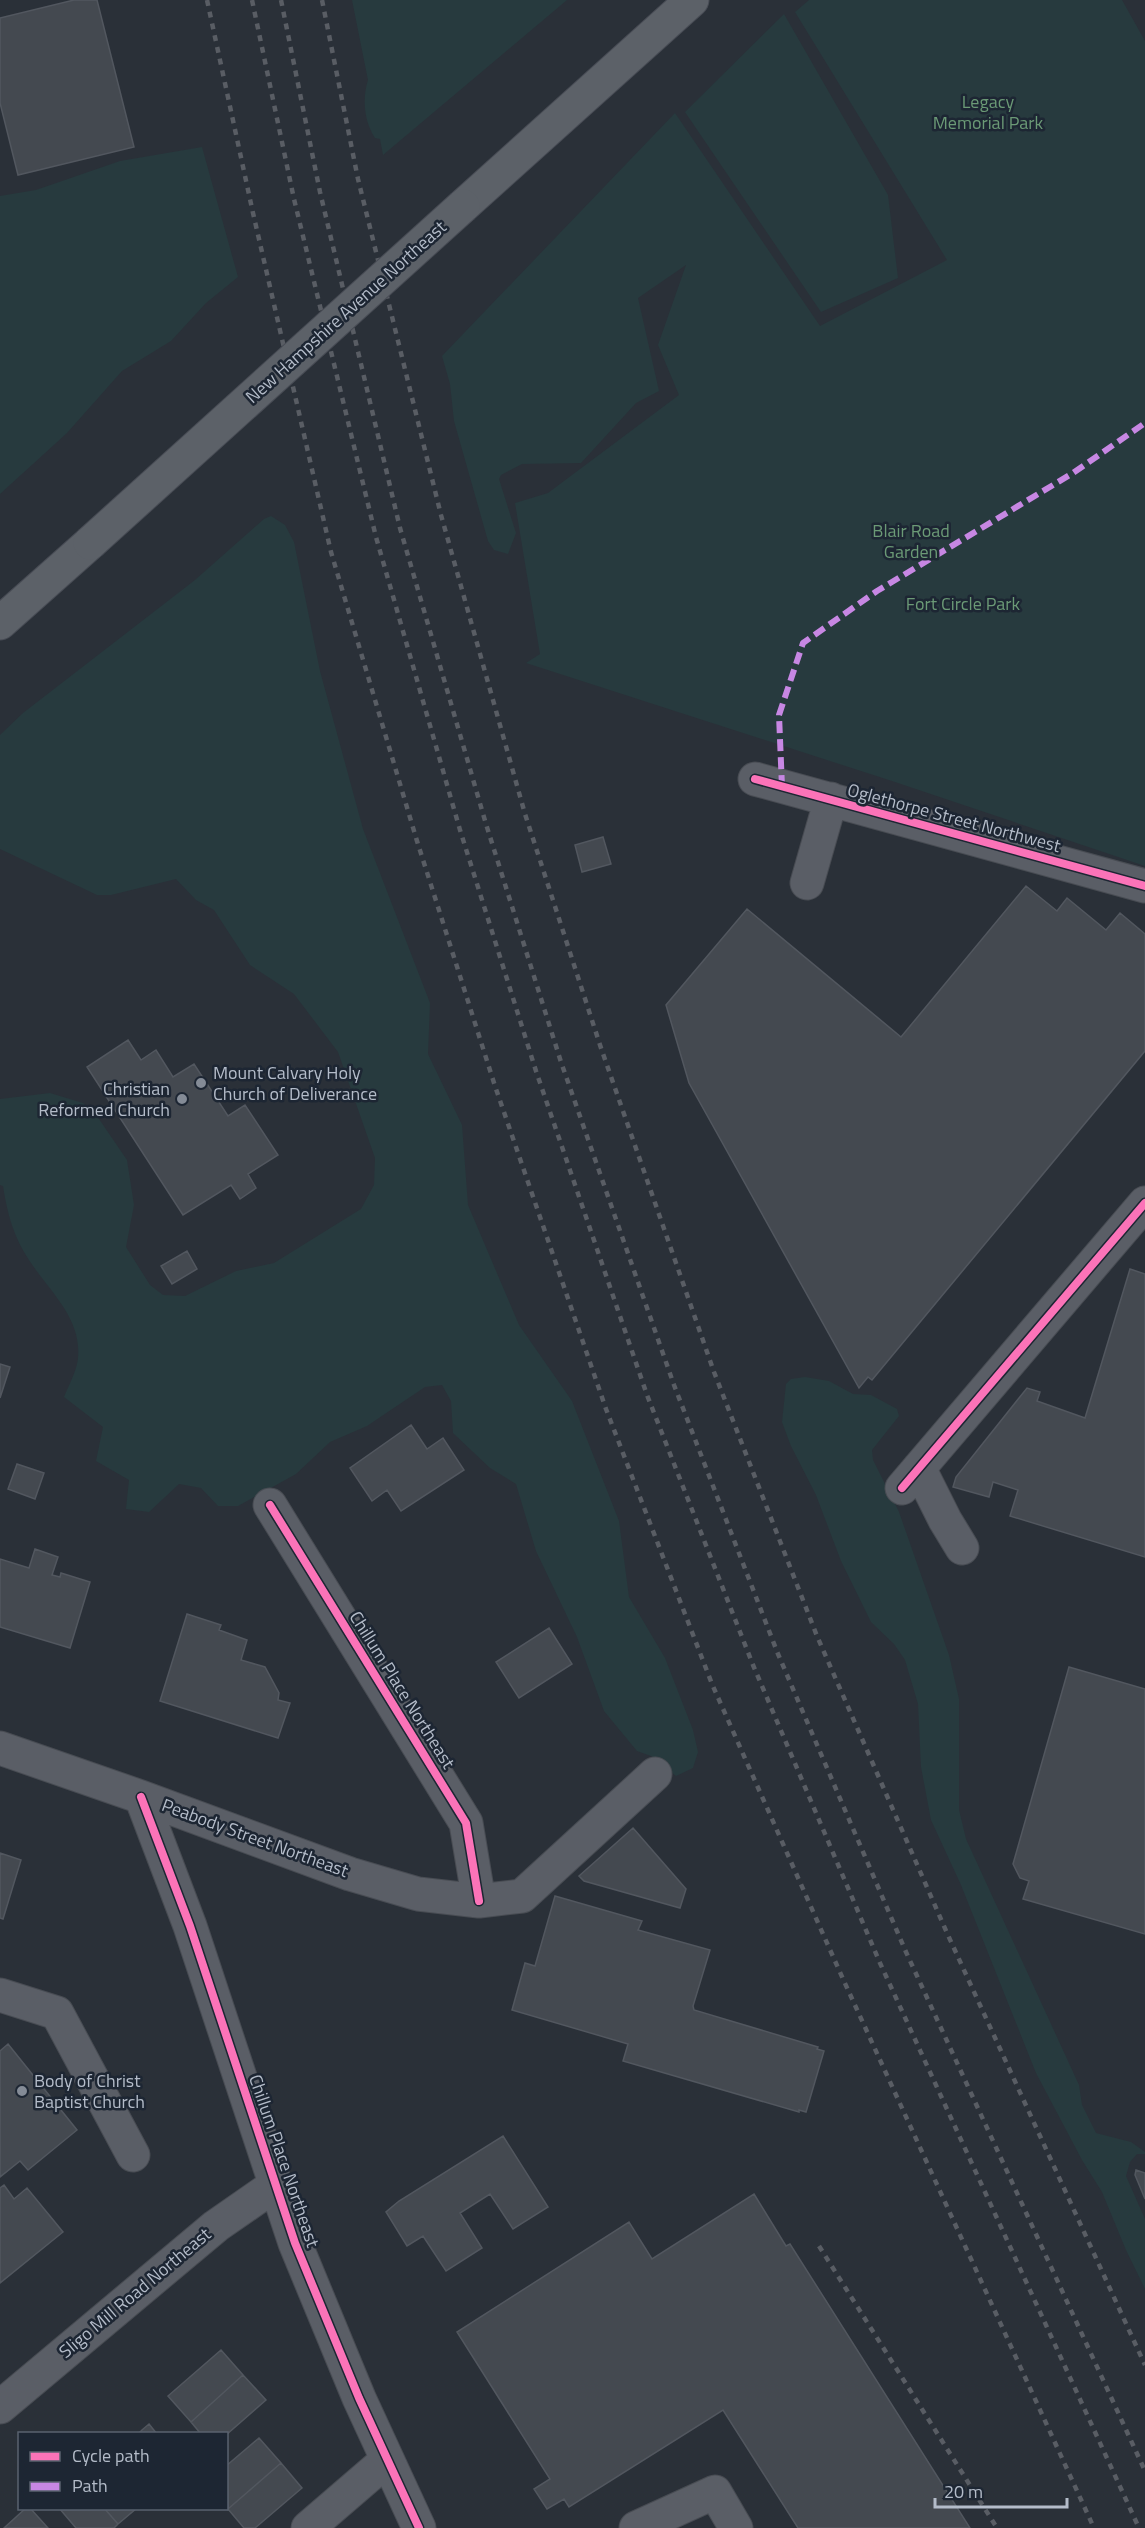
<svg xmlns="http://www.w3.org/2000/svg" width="1145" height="2528" viewBox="0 0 1145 2528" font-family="'Titillium Web',sans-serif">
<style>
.green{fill:#273a3e}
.building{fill:#444950;stroke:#52575f;stroke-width:1.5}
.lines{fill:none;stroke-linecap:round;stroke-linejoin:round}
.minor-casing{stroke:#484c53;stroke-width:35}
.major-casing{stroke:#484c55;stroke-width:35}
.minor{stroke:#5a5e66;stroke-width:33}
.major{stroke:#5c6168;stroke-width:33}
.rail{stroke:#595d64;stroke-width:4.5;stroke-dasharray:6 6;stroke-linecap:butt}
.major-bridge-casing{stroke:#484c55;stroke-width:35;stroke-linecap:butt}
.major-bridge{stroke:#5c6168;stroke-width:33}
.quiet{stroke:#c787e3;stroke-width:6;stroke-dasharray:12 6;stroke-linecap:butt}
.cycleway-casing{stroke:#1d2633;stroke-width:11}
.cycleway{stroke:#fb73b8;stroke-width:8}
.poi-dot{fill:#848b96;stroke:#1d2633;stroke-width:2}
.labels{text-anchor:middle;stroke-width:5;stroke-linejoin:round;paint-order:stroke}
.park-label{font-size:18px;fill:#6b9a76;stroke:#1d2633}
.street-label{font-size:18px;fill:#b4bcc9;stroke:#1d2633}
.poi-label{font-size:18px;fill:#b4bcc9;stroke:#1d2633;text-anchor:start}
</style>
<rect width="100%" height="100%" fill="#2a3038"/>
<path class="green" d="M352 0H567L383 155 380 139 375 138C364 121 362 99 368 80Z
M809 0H1122L1145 41V866L892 781 526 663 540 654 515 503 548 493 679 395 658 345 686 265 638 298 659 391 636 403 581 463 522 464 501 475 499 479 516 533 508 554 494 550 488 541 454 421 450 384 442 356 675 113 820 326 947 260 795 12Z
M784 14 888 195 898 278 821 312 685 112Z
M202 147 238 277 206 303 171 341 122 371 67 433 0 494V196L36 190 120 161Z
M271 516 285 525 294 542 320 671 363 829 430 1003 428 1054 462 1125 468 1205 519 1325 572 1401 619 1521 629 1597 665 1658 693 1730 698 1752 693 1768 676 1776 651 1756 637 1751 604 1711 577 1637 536 1551 516 1484 490 1468 453 1433 451 1401 442 1385 425 1387 367 1426 330 1442 296 1474 238 1506H218L201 1488 179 1484 149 1512 126 1509 129 1480 96 1461 103 1427 64 1397C69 1385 77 1370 78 1358 82 1318 49 1291 29 1260 14 1238 7 1213 3 1186L0 1185V1099L50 1093 83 1103 99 1119 127 1160 134 1205 126 1247 150 1285 163 1295 185 1296 236 1271 274 1263 361 1209 374 1185 375 1158 338 1052 294 994 250 965 214 910 196 900 176 879 111 895H97L0 849V735L23 713 195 580 264 519Z
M805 1377 829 1381 853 1394 871 1395 897 1409 899 1416 872 1450 873 1460 899 1512 949 1655 959 1699V1810L966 1839 1079 2085 1082 2105 1096 2133 1131 2142 1145 2152V2154H1137L1130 2162 1126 2176 1145 2219V2289L1126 2250 1102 2192 1082 2160 1036 2073 961 1885 931 1820 921 1767 918 1704 905 1660 894 1644 871 1622 841 1561 816 1495 791 1446 782 1422 786 1384 791 1379Z"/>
<path class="building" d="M74 0H97L134 147 18 175 0 103V18Z
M603 837 611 864 582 872 575 845Z
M1026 886 1057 911 1067 898 1106 930 1120 913 1145 934V1051L872 1380 868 1377 859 1388 689 1083 666 1005 747 909 901 1037Z
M128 1040 141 1060 156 1050 173 1077 194 1064 228 1116 245 1105 278 1155 248 1174 256 1188 240 1199 231 1185 183 1215 87 1067Z
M187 1251 197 1269 172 1284 161 1266Z
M1130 1269 1145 1274V1557L1010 1516 1018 1490 993 1482 989 1497 953 1487 956 1477 1027 1388 1040 1392 1037 1401 1085 1418Z
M0 1364 10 1367 0 1398Z
M411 1425 427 1449 443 1438 464 1470 401 1511 387 1490 372 1501 350 1468Z
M17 1464 44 1473 35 1499 8 1489Z
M35 1549 58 1557 52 1575 60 1577 61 1573 90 1582 70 1648 0 1627V1559L29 1568Z
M187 1614 221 1625 219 1630 247 1640 241 1660 265 1667 279 1693 278 1700 290 1703 278 1738 160 1701Z
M549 1628 572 1664 519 1698 496 1662Z
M1069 1667 1145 1689V1934L1023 1899 1029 1881 1020 1878 1013 1864Z
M633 1828 686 1889 680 1908 584 1881 579 1876Z
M0 1853 21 1860 3 1919 0 1918Z
M555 1896 642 1921 638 1930 710 1950 693 2006 694 2010 818 2047 817 2049 824 2051 806 2112 799 2110V2112L623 2061 628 2044 512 2010 525 1963 535 1966Z
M8 2044 77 2130 28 2170 20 2161 0 2177V2051Z
M503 2136 548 2207 513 2229 490 2194 460 2213 482 2248 446 2271 423 2236 407 2246 386 2212 399 2201Z
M1136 2170 1145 2173V2199L1135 2175Z
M4 2185 14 2199 27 2188 63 2232 0 2283V2188Z
M754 2194 786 2246 790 2244 970 2528H798L723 2410 569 2507 564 2499 547 2509 534 2489 550 2479 457 2332 629 2222 652 2259Z
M221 2350 243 2375 191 2422 168 2396Z
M243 2375 266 2400 226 2435 201 2434 191 2422Z
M149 2424 157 2434H138L142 2430Z
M259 2438 281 2463 228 2509 226 2466Z
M281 2463 302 2488 255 2528H244L228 2509Z
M26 2508H30L48 2528H4Z
M59 2508H104L118 2524 114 2528H76Z
M104 2508H137L118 2524Z"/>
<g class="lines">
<defs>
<path id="minor" d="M755 779 1145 886
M807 883 831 799
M919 1468 945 1520 962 1548
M902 1488 1145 1203
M270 1505 466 1823 479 1901
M0 1748 141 1797 350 1874 418 1894 479 1901 522 1896 655 1774
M141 1797 190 1926 295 2243 359 2398 419 2528
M0 1995 57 2013 133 2155
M0 2407 216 2226 275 2185
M308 2528 387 2460
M636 2528 715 2492 736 2528"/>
<path id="major" d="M463 206 692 0
M0 623 90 543"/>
</defs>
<use href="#minor" class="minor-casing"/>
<use href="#major" class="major-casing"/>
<use href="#minor" class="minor"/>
<use href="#major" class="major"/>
<path class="rail" d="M207 0 253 213 331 552 417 841 495 1086 606 1409 712 1684 843 1979 1094 2528
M252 0 294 199 376 537 460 830 536 1071 647 1395 753 1665 880 1963 1139 2528
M281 0 320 192 400 528 486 824 561 1062 674 1385 778 1654 906 1952 1145 2471
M322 0 358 179 441 515 525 814 601 1048 714 1372 817 1636 947 1933 1145 2365
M819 2246 997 2528"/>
<defs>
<path id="major-bridge" d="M90 543 463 206"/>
</defs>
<use href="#major-bridge" class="major-bridge-casing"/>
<use href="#major-bridge" class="major-bridge"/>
<path class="quiet" d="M782 787 779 715 803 643 877 591 1073 473 1145 423"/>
<defs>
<path id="cycleway" d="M755 779 1145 886
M902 1488 1145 1203
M270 1505 466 1823 479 1901
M141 1797 190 1926 295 2243 359 2398 419 2528"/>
</defs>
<use href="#cycleway" class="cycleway-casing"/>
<use href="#cycleway" class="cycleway"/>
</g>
<g class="poi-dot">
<circle cx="201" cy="1083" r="6"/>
<circle cx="182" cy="1099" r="6"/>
<circle cx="22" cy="2091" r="6"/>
</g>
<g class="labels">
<g class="park-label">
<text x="988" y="108">Legacy<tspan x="988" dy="21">Memorial Park</tspan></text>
<text x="911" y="537">Blair Road<tspan x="911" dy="21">Garden</tspan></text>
<text x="963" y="610">Fort Circle Park</text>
</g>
<g class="street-label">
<text transform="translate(346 312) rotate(-42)" y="6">New Hampshire Avenue Northeast</text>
<text transform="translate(954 818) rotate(15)" y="6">Oglethorpe Street Northwest</text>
<text transform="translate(402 1690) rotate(58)" y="6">Chillum Place Northeast</text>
<text transform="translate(255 1838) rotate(20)" y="6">Peabody Street Northeast</text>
<text transform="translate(284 2161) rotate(71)" y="6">Chillum Place Northeast</text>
<text transform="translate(135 2293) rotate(-40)" y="6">Sligo Mill Road Northeast</text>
</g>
<g class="poi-label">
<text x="213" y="1079">Mount Calvary Holy<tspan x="213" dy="21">Church of Deliverance</tspan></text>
<text x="170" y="1095" text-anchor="end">Christian<tspan x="170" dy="21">Reformed Church</tspan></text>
<text x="34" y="2087">Body of Christ<tspan x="34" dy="21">Baptist Church</tspan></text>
</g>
</g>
<rect x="18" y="2432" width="210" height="78" fill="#1d2633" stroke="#59626f" stroke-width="1.5"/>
<rect x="30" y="2452" width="30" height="9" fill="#fb73b8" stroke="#59626f" stroke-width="1.5"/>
<text x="72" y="2462" font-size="18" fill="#b4bcc9">Cycle path</text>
<rect x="30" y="2482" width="30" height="9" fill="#c787e3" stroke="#59626f" stroke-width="1.5"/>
<text x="72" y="2492" font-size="18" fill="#b4bcc9">Path</text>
<path d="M935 2498v9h132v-9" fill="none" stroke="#b4bcc9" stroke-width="3"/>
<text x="944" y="2498" font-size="18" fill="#b4bcc9" stroke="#1d2633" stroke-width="4.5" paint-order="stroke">20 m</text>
</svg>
